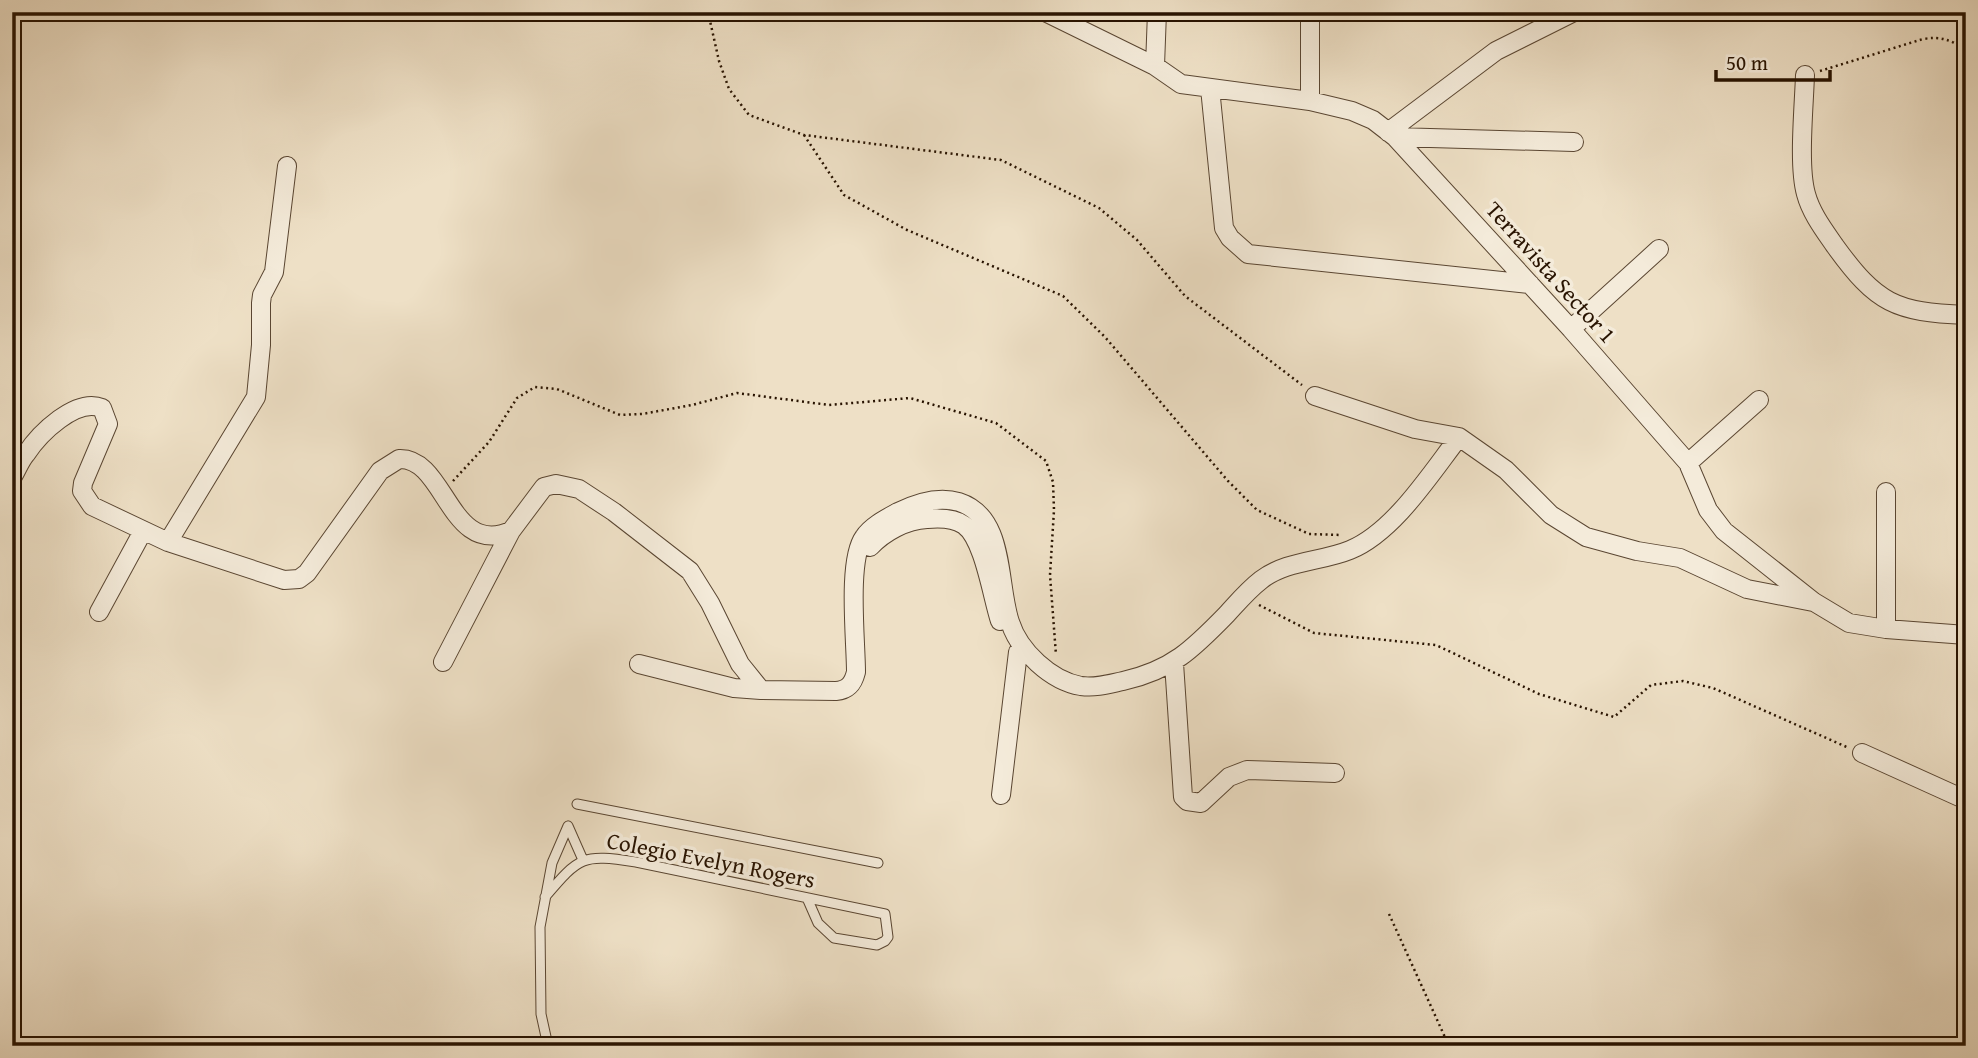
<svg xmlns="http://www.w3.org/2000/svg" width="1978" height="1058" viewBox="0 0 1978 1058" font-family="'Gentium Book Plus',serif">
<style>
.lines{fill:none;stroke-linecap:round;stroke-linejoin:round}
.lane-casing{stroke:#5a4632;stroke-width:11}
.street-casing{stroke:#5a4632;stroke-width:20}
.path{stroke:#281301;stroke-width:2.5;stroke-dasharray:2 3.5;stroke-linecap:butt}
.lane{stroke:#f4ebda;stroke-width:9}
.street{stroke:#f4ebda;stroke-width:18}
.labels{text-anchor:middle;stroke-width:7;stroke-linejoin:round;paint-order:stroke}
.street-label{font-size:23px;fill:#281301;stroke:#f4ebda}
</style>
<rect width="100%" height="100%" fill="#eee0c6"/>
<filter id="stains"><feTurbulence type="fractalNoise" baseFrequency=".00286" numOctaves="4"/><feColorMatrix values="0 0 0 0 .2 0 0 0 0 .09 0 0 0 0 .02 0 0 0 .5 -.17"/></filter>
<radialGradient id="worn" r=".72"><stop offset=".6" stop-color="#630" stop-opacity="0"/><stop offset="1" stop-color="#630" stop-opacity=".3"/></radialGradient>
<g class="lines">
<defs>
<path id="lane" d="M577 804 878 863
M568 826 583 860
M545 897C580 856 582 854 636 862L885 914 888 937 885 941 877 945 834 938 818 923 807 898
M548 1046 541 1014 540 927 552 863 568 826"/>
<path id="street" d="M1045 12 1155 66 1181 84 1310 101 1352 111 1373 120 1395 137 1571 329 1688 463 1708 510 1724 531 1814 602 1849 623 1886 629 1966 635
M1310 12V101
M1155 66 1157 12
M1805 75C1804 107 1798 166 1806 194 1811 213 1824 230 1835 246 1877 304 1895 312 1966 315
M1210 88 1224 228 1230 238 1248 254 1530 284
M1388 132 1496 51 1574 12
M1395 137 1574 142
M1571 329 1659 249
M1315 396 1415 429 1459 437 1506 470 1551 515 1586 537 1637 551 1680 558 1747 589 1813 602
M1688 463 1759 400
M12 478C17 470 20 461 26 454 39 434 76 397 102 408L108 424 83 483 82 491 92 506 168 542 284 580 299 579 307 573 380 471 399 459C446 457 449 558 511 531L544 487 556 484 579 489 614 512 690 571 710 603 740 664 761 690 836 691C848 690 853 684 856 672 856 641 847 560 864 537 871 526 887 518 898 512 916 503 939 496 959 502 1006 517 997 584 1010 622 1019 651 1051 681 1081 686 1096 688 1109 684 1123 681 1172 670 1193 649 1227 614 1238 602 1248 590 1261 580 1287 560 1321 562 1350 550 1394 532 1431 473 1459 437
M168 542 256 397 261 345V303L262 295 274 272 287 166
M870 547C884 532 906 520 927 519 938 518 954 518 964 525 984 539 992 597 1000 621
M99 612 143 531
M1886 629V492
M443 662 511 531
M1174 663 1183 797 1187 801 1201 803 1229 777 1247 770 1335 773
M639 664 734 688 761 690
M1862 753 1966 800
M1001 795 1018 652"/>
</defs>
<use href="#lane" class="lane-casing"/>
<use href="#street" class="street-casing"/>
<path class="path" d="M708 12 719 61 729 89 749 115 804 135 1001 160 1099 208 1137 240 1185 296 1302 385
M1820 71 1923 39C1941 36 1950 40 1966 49
M804 135 844 195 907 230 1063 296 1105 337 1228 481 1257 510 1309 534 1342 535
M453 481 489 442 517 398 535 387 557 389 620 415 642 414 692 405 737 393 829 405 910 398 996 423 1046 461 1053 482 1054 510 1050 575 1056 655
M1259 605 1314 633 1436 645 1539 694 1614 717 1651 685 1683 681 1713 688 1849 748
M1389 914 1449 1046"/>
<use href="#lane" class="lane"/>
<use href="#street" class="street"/>
</g>
<g class="labels">
<g class="street-label">
<text transform="translate(1551 272) rotate(48)" y="8">Terravista Sector 1</text>
<text transform="translate(711 860) rotate(11)" y="8">Colegio Evelyn Rogers</text>
</g>
</g>
<rect width="1978" height="1058" fill="none" stroke="#eee0c6" stroke-width="42"/>
<rect x="14" y="14" width="1950" height="1030" fill="none" stroke="#281301" stroke-width="3.5"/>
<rect x="21" y="21" width="1936" height="1016" fill="none" stroke="#281301" stroke-width="2"/>
<path d="M1716 70v10h114v-10" fill="none" stroke="#281301" stroke-width="3.5"/>
<text x="1726" y="70" font-size="21" fill="#281301" stroke="#f4ebda" stroke-width="5" paint-order="stroke">50 m</text>
<rect width="100%" height="100%" filter="url(#stains)"/>
<rect width="100%" height="100%" fill="url(#worn)"/>
</svg>
